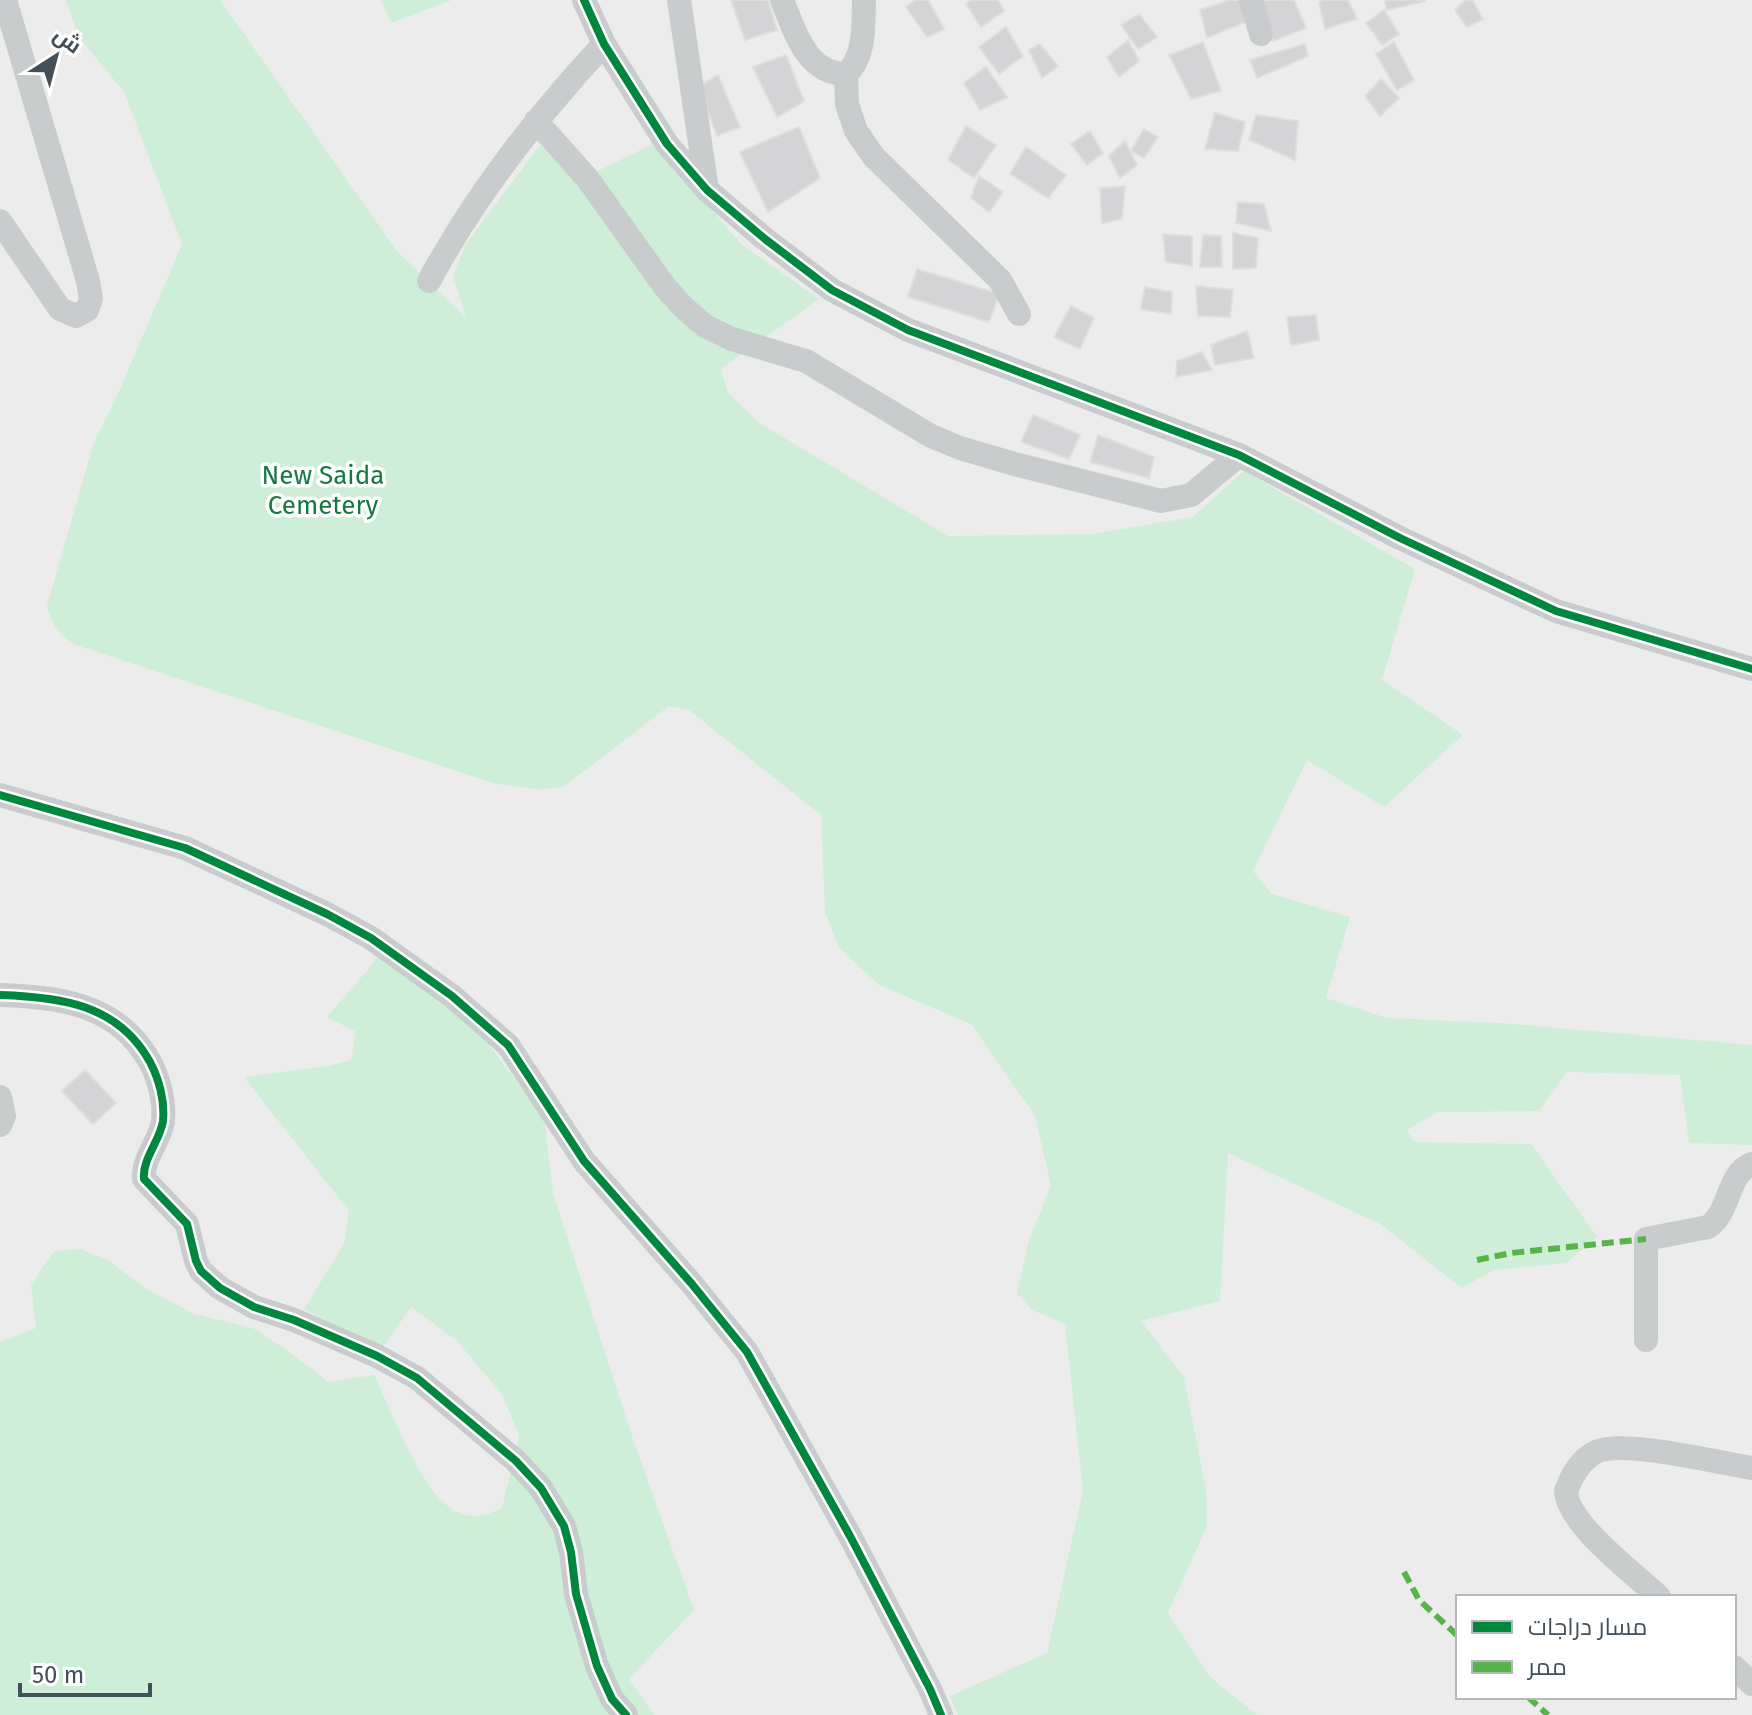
<svg xmlns="http://www.w3.org/2000/svg" width="1752" height="1715" viewBox="0 0 1752 1715" font-family="'Fira Sans',Cairo,sans-serif">
<style>
.green{fill:#ceeed8}
.building{fill:#d4d4d6;stroke:#dededf;stroke-width:2}
.lines{fill:none;stroke-linecap:round;stroke-linejoin:round}
.minor{stroke:#c8cccd;stroke-width:24}
.quiet{stroke:#57b448;stroke-width:6;stroke-dasharray:12 6;stroke-linecap:butt}
.cycleway-casing{stroke:#fff;stroke-width:13}
.cycleway{stroke:#00873e;stroke-width:8}
.labels{text-anchor:middle;stroke-width:7;stroke-linejoin:round;paint-order:stroke}
.park-label{font-size:26px;fill:#137b40;stroke:#fff}
</style>
<rect width="100%" height="100%" fill="#edecec"/>
<path class="green" d="M66 0H220L397 251 466 317 453 276 465 245 540 145 577 181 655 143 741 244 819 299 721 369 728 393 758 422 948 536 1092 534 1193 517 1244 471 1415 569 1382 680 1463 735 1384 807 1307 760 1253 871 1272 894 1350 917 1326 998 1387 1018 1500 1023 1752 1045V1145L1689 1143 1680 1075 1567 1072 1539 1111 1438 1112 1407 1130 1414 1142 1531 1144 1597 1237 1566 1263 1493 1270 1462 1288 1380 1224 1228 1153 1220 1301 1141 1321 1184 1378 1206 1490 1207 1526 1168 1613 1210 1677 1257 1715H958L950 1696 1047 1653 1083 1491 1065 1324 1032 1310 1017 1293 1028 1243 1051 1185 1035 1116 971 1024 879 985 839 948 825 912 821 815 689 710 669 706 562 788 535 789 493 783 76 645C58 635 52 625 47 606L94 442 116 398 182 244 124 92 78 36Z
M381 0H452L391 23Z
M381 954 469 1018 544 1118 553 1193 634 1442 694 1610 629 1679 654 1715H0V1342L36 1328 31 1285 54 1251 81 1249 109 1261 145 1288 194 1314 253 1328 291 1353 328 1382 374 1375C391 1410 419 1485 449 1507 466 1520 484 1517 502 1508L519 1436 502 1394 456 1340 411 1307 381 1350 304 1309 344 1244 349 1211 244 1077 327 1066 351 1060 356 1032 327 1017Z"/>
<path class="building" d="M731 0H768L777 30 745 40Z
M915 0H928L944 29 927 37 906 7Z
M971 0H998L1004 11 981 27 966 4Z
M1230 0H1241L1250 20 1207 38 1200 10Z
M1258 0H1294L1306 28 1273 41Z
M1324 0H1348L1357 19 1325 29 1319 2Z
M1385 0H1425V1L1387 10Z
M1466 0H1472L1483 19 1467 27 1455 10Z
M1384 10 1399 34 1382 45 1366 23Z
M1139 14 1157 37 1138 49 1121 25Z
M1006 27 1023 56 999 74 979 47Z
M1128 40 1139 61 1119 77 1107 57Z
M1203 42 1221 91 1191 99 1169 55Z
M1394 42 1414 80 1397 90 1376 54Z
M1040 44 1058 66 1042 78 1029 50Z
M1305 44 1308 56 1257 78 1250 60Z
M786 55 804 101 777 117 753 67Z
M986 67 1007 97 980 110 964 83Z
M718 75 740 127 717 136 699 87Z
M1381 79 1399 98 1380 116 1365 96Z
M1215 113 1245 122 1238 151 1205 149Z
M1256 115 1298 121 1295 160 1249 140Z
M966 126 996 145 974 178 948 160Z
M799 127 820 178 768 212 740 152Z
M1144 129 1158 137 1144 158 1131 151Z
M1090 131 1103 153 1087 165 1071 144Z
M1125 141 1137 165 1120 178 1109 156Z
M1026 147 1066 175 1048 198 1010 174Z
M979 176 1003 192 989 212 971 198Z
M1125 186 1122 219 1102 223 1100 188Z
M1238 202 1264 204 1271 231 1236 223Z
M1233 233 1258 238 1256 268 1233 269Z
M1163 234 1192 236V266L1166 262Z
M1203 235 1221 236 1222 267H1200Z
M917 269 999 294 989 322 908 297Z
M1196 286 1233 290 1230 317 1198 316Z
M1145 287 1172 292 1171 314 1141 309Z
M1071 306 1094 318 1080 349 1054 337Z
M1316 315 1319 340 1291 345 1287 317Z
M1247 331 1254 358 1215 365 1211 345Z
M1202 352 1212 370 1176 377 1177 361Z
M1033 415 1080 435 1069 459 1021 442Z
M1098 435 1154 457 1149 478 1090 462Z
M85 1070 116 1103 93 1124 62 1091Z"/>
<g class="lines">
<path class="minor" d="M584 0 604 44 667 144 707 190 765 239 832 290 908 330 1239 455 1400 538 1556 611 1752 669
M679 0 707 190
M782 0C795 31 806 74 846 74 866 56 863 25 864 0
M1251 0 1261 34
M846 74 847 104 856 131 874 157 1000 280 1019 314
M536 121 587 178 665 287 683 307 705 326 732 339 806 361 931 436 960 448 1018 465 1161 501 1191 495 1239 455
M0 221 60 309 76 316 87 310 91 299 88 281 5 0
M429 281C476 194 536 117 604 44
M0 795 185 848 327 914 371 938 452 996 508 1045 584 1161 691 1283 747 1352 850 1536 930 1689 941 1715
M0 995C60 997 118 1004 150 1062 159 1079 165 1101 163 1121 160 1141 142 1159 144 1179L187 1224 196 1261 201 1271 220 1288 254 1307 294 1320 377 1356 417 1378 516 1461 541 1488 564 1526 571 1552 576 1594 597 1666 612 1699 626 1715
M0 1097 4 1116 0 1125
M1646 1340V1239L1708 1227C1731 1212 1726 1174 1752 1164
M1659 1597C1635 1574 1567 1524 1566 1491 1572 1475 1580 1460 1596 1452 1623 1439 1719 1463 1752 1468
M1734 1667 1752 1684"/>
<path class="quiet" d="M1477 1260 1511 1253 1646 1239
M1404 1572 1419 1600 1458 1636
M1528 1697 1548 1715"/>
<defs>
<path id="cycleway" d="M584 0 604 44 667 144 707 190 765 239 832 290 908 330 1239 455 1400 538 1556 611 1752 669
M0 795 185 848 327 914 371 938 452 996 508 1045 584 1161 691 1283 747 1352 850 1536 930 1689 941 1715
M0 995C60 997 118 1004 150 1062 159 1079 165 1101 163 1121 160 1141 142 1159 144 1179L187 1224 196 1261 201 1271 220 1288 254 1307 294 1320 377 1356 417 1378 516 1461 541 1488 564 1526 571 1552 576 1594 597 1666 612 1699 626 1715"/>
</defs>
<use href="#cycleway" class="cycleway-casing"/>
<use href="#cycleway" class="cycleway"/>
</g>
<g class="labels">
<g class="park-label">
<text x="323" y="484">New Saida<tspan x="323" dy="30">Cemetery</tspan></text>
</g>
</g>
<rect x="1456" y="1595" width="280" height="104" fill="#ffffff" stroke="#b4b9bd" stroke-width="2"/>
<rect x="1472" y="1621" width="40" height="12" fill="#00873e" stroke="#b4b9bd" stroke-width="2"/>
<text x="1528" y="1635" font-size="24" fill="#435059">مسار دراجات</text>
<rect x="1472" y="1661" width="40" height="12" fill="#57b448" stroke="#b4b9bd" stroke-width="2"/>
<text x="1528" y="1675" font-size="24" fill="#435059">ممر</text>
<g transform="translate(56 56) rotate(36)" stroke="#ffffff" stroke-width="6" paint-order="stroke">
<path d="M0-6L14 30L0 20L-14 30Z" fill="#435059"/>
<text y="-12" font-size="22" font-weight="bold" text-anchor="middle" fill="#435059">ش</text>
</g>
<path d="M20 1683v12h130v-12" fill="none" stroke="#435059" stroke-width="4"/>
<text x="32" y="1683" font-size="24" fill="#435059" stroke="#ffffff" stroke-width="6" paint-order="stroke">50 m</text>
</svg>
